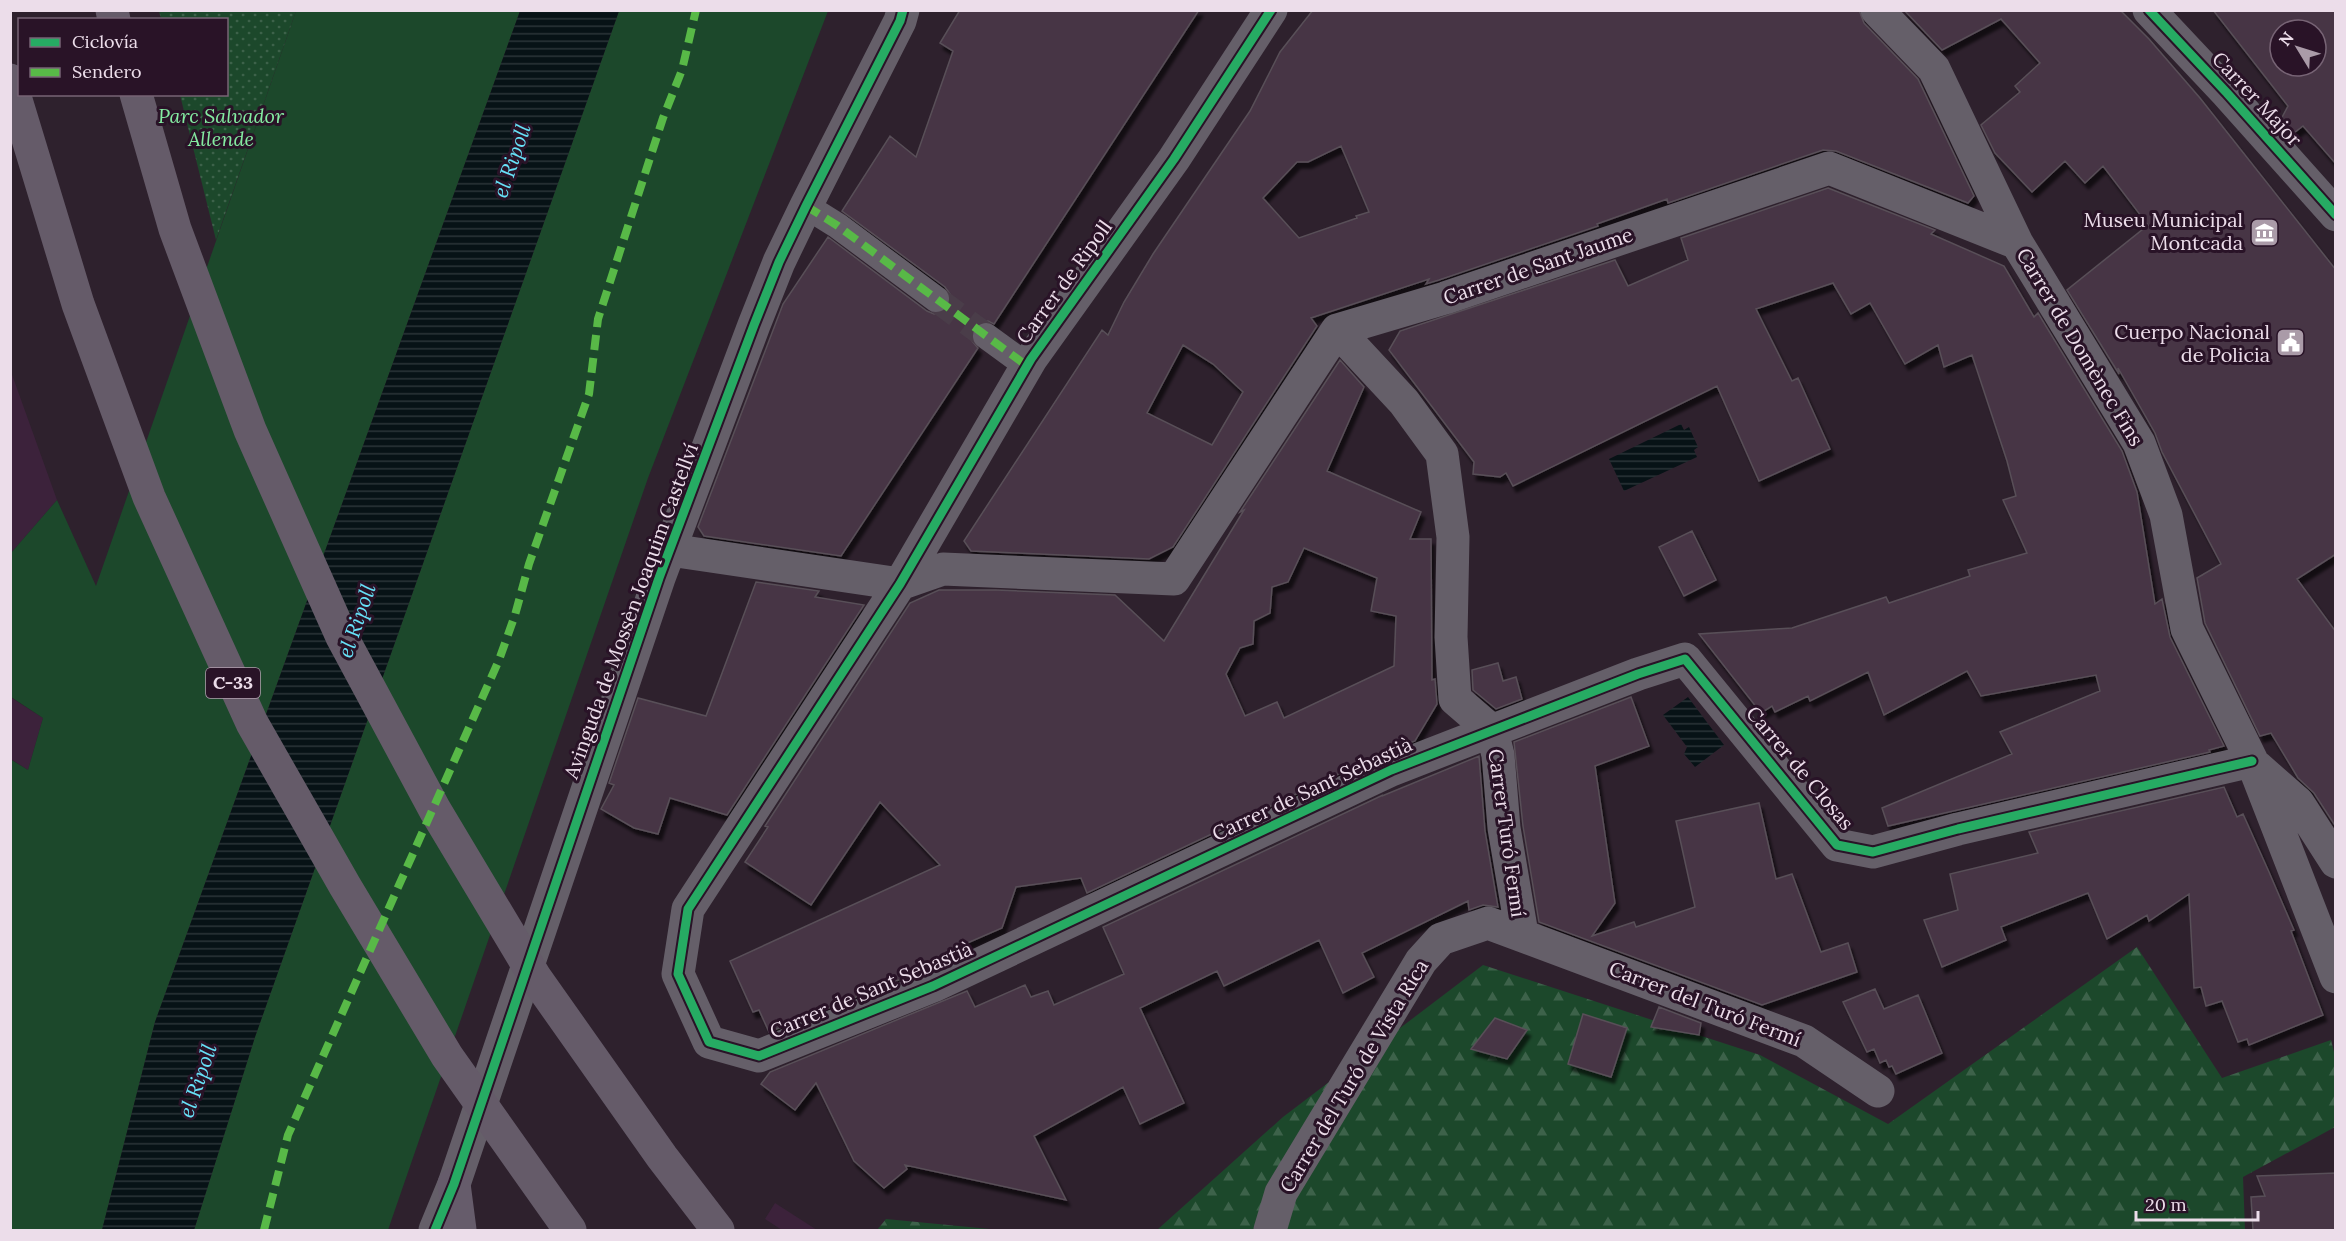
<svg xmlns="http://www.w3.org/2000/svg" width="2346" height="1241" viewBox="0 0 2346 1241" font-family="Lora,serif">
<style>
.built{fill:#3c223b}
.grass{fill:#1c482b}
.forest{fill:url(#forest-firs)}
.park{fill:url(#park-dots)}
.water{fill:url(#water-rules)}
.building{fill:#463545;stroke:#594f58;stroke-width:1.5;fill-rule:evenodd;filter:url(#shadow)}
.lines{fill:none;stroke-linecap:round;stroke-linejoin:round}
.pedestrian-tunnel{stroke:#4a3d49;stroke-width:26;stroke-dasharray:26 13;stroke-linecap:butt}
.pedestrian{stroke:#655f69;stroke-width:26}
.minor{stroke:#655f69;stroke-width:33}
.trunk{stroke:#665c6b;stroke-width:33}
.motorway{stroke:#655b69;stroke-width:33}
.quiet{stroke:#58b947;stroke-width:8;stroke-dasharray:15 8;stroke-linecap:butt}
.cycleway-casing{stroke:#291327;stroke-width:13}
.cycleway{stroke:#26ab63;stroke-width:9}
.labels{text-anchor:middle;stroke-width:6;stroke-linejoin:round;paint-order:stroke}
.shield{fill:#291327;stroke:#b2a0b0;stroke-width:1.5}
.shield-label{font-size:18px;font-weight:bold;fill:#ecddea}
.street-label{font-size:20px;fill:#ecddea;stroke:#291327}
.park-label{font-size:20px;font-style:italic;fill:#84eba1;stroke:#291327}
.poi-label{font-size:20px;fill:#ecddea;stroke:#291327;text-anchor:end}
.water-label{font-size:21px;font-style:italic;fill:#67e2f8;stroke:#291327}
</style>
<defs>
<pattern id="forest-firs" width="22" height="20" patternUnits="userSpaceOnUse" patternTransform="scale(1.5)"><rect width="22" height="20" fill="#1c482b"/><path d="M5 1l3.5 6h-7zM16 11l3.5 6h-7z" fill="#3d624a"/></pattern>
<pattern id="park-dots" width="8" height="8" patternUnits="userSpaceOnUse" patternTransform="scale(1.5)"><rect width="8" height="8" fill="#1c482b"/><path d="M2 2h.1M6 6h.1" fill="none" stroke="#3d624a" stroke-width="1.8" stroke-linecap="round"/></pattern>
<pattern id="water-rules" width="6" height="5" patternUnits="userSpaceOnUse" patternTransform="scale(1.5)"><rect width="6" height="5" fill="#071216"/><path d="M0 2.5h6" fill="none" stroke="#2b3438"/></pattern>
<filter id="shadow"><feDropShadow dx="3.5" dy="6" stdDeviation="1.5" flood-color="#0009"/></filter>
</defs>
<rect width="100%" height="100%" fill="#2e212d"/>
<path class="built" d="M10 369 57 500 11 553H10Z
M10 697 43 718 28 770 11 759Z
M775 1203 817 1230H782L765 1219Z"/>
<path class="grass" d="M296 11H520L155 1022 102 1230H11L10 759 28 770 43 718 11 697V553L57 500 96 586Z
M619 11H828L648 478 388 1230H194L255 1037Z"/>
<path class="forest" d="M2137 947 2222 1078 2331 1040 2335 1056V1127L2243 1177 2245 1230H1157L1283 1117 1483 965 1760 1055 1888 1124Z
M886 1219 1000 1230H877Z"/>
<path class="park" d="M159 11H296L216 240 180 95 226 94V20L161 19Z"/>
<path class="water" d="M520 11H619L255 1037 194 1230H102L155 1022Z
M1681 424 1684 430 1689 427 1698 447 1694 450 1697 457 1624 491 1609 459Z
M1688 697 1724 745 1695 767 1684 754 1687 747 1663 715Z"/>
<path class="building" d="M960 10H1199L994 324 988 321 981 322 974 328 971 334 972 341 978 348 841 556 704 536 698 527 783 304 828 237 927 311 934 314 941 313 948 307 951 301 950 294 945 287 842 211 890 136 916 157 953 51 940 43Z
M1313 10H1859L1864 23 1918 79 1974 196 1968 203 1836 151 1823 150 1668 203 1667 199 1597 224 1598 226 1439 280 1426 284 1429 279 1311 318 1317 326 1173 547 1149 559 971 551 964 541 1102 330 1108 335 1124 302 1153 254 1250 111 1280 52ZM1341 146 1369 212 1356 216 1357 218 1299 238 1263 198 1297 162H1308ZM1183 345 1213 364 1243 392 1212 445 1147 413Z
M1904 10H2120L2149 39 2200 98 2336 270V554L2297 579 2336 632V827L2314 793 2298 778 2271 733 2260 736 2205 623 2197 578 2221 564 2162 452 2155 433 2118 368 2119 374 2067 290 2148 225 2103 166 2085 183 2065 161 2032 192 1995 153 1981 125 2020 92 2015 86 2040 63 2001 19 1942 50Z
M2213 10H2336V164L2303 126 2290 136 2279 123 2288 106ZM2280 30H2316V66H2280Z
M1828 188 1935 230 1931 234 2004 266 2034 317 2038 313 2122 451 2137 492 2155 604 2162 599 2170 637 2224 746 2209 750 2210 752 1888 826 1882 808 2012 754 2000 732 2100 691 2096 675 1981 696 1967 671 1884 715 1868 672 1810 701 1808 696 1775 712 1772 706 1761 713 1699 634 1792 628 1886 597 1889 603 1970 576 1968 570 2027 553 2003 500 2016 496 2007 461 1972 355 1944 367 1938 345 1905 364 1870 303 1851 314 1833 283 1756 309 1792 381 1798 378 1830 449 1759 481 1717 386 1513 486 1506 473 1500 477 1473 474 1474 462 1389 350 1400 331 1615 260 1628 286 1688 260 1681 238Z
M1340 360 1364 387 1327 471 1421 512 1410 539H1431L1432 680 1435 679 1437 704 1415 741 1383 753 1087 893 1081 878 1016 887 1002 928 949 951 951 957 926 969 769 1032 759 1010 753 1012 730 961 940 865 880 802 811 905 745 862 768 827 765 826 910 603 939 590H996L1115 595 1164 641 1244 510 1240 512ZM1304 548 1377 578 1371 611 1396 616 1394 666 1284 718 1277 702 1245 716 1226 674 1240 648 1253 644 1254 621 1270 613 1272 587 1288 582Z
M1692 531 1716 580 1684 596 1659 547Z
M756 582 819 591 815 597 864 605 727 815 670 798 658 834 634 828 601 809 614 785 609 783 638 698 706 716Z
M1498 663 1503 681 1516 677 1522 699 1496 709 1473 690 1472 670Z
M1631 697 1649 746 1595 766 1615 903 1592 936 1634 922 1636 927 1695 907 1676 821 1759 803 1776 879 1792 874 1821 952 1848 943 1857 972 1762 1005 1539 922 1523 826 1514 742Z
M1479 756 1485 831 1498 907 1483 905 1469 910 1468 901 1362 953 1374 977 1343 993 1319 940 1224 986 1217 971 1140 1008 1184 1103 1140 1124 1123 1087 1034 1136 1066 1200 905 1165 907 1169 884 1188 854 1161 816 1083 795 1110 761 1084 770 1072 967 991 975 1007 1025 985 1031 997 1048 991 1054 1005 1124 974 1103 927 1383 795 1382 796Z
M2224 787 2237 817 2243 814 2269 872 2294 930 2291 931 2323 1015 2249 1045 2247 1039 2238 1042 2222 1001 2206 1006 2201 987 2194 988 2189 894 2149 921 2147 915 2107 939 2088 893 2001 927 2006 940 1942 967 1924 920 1958 910 1950 874 2038 853 2029 832Z
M1875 989 1884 1009 1918 995 1942 1053 1896 1074 1892 1066 1889 1067 1886 1060 1880 1063 1874 1049 1867 1052 1843 1002Z
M1659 1007 1701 1023 1699 1035 1651 1027Z
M1583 1014 1627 1028 1611 1077 1568 1064Z
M1495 1018 1527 1030 1507 1059 1471 1049Z
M2336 1173V1230H2253L2251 1197 2265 1196 2257 1176Z"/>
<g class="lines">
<path class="pedestrian-tunnel" d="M936 299 986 336"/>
<path class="pedestrian" d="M806 206 838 226 936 299
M986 336 1027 366"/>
<path class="minor" d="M1271 10 1174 159 1031 359 900 584 688 909 678 974 709 1042 759 1056 933 986 1391 770 1638 674 1685 659 1837 845 1873 852 1958 829 2252 761
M1877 10 1934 69 2017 243 2139 443 2166 515 2187 629 2252 761 2336 977
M2149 10 2227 93 2336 215
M1337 330 1404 402 1442 454 1453 537 1451 637 1455 699 1492 731
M670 550 900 584 943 569 1174 579 1337 330 1445 298 1829 168 2017 243
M1492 731 1498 755 1504 828 1522 934
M2257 767 2298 803 2336 862
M435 1230 454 1184 659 578 754 325 779 262 806 206 900 21 903 10
M1270 1230 1281 1193 1421 961 1441 939 1488 923 1804 1041 1878 1091"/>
<path class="trunk" d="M454 1184 460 1230"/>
<path class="motorway" d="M112 10 114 20
M10 80 78 304 149 497 252 723 345 886 447 1056 570 1230
M136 94 175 229 250 430 342 637 435 810 535 977 662 1157 718 1230"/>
<path class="quiet" d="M806 206 838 226 1027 366
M264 1230 288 1135 499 660 515 615 529 564 589 394 598 319 663 118 682 70 696 10"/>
<defs>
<path id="cycleway" d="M1271 10 1174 159 1031 359 900 584 688 909 678 974 709 1042 759 1056 933 986 1391 770 1638 674 1685 659 1837 845 1873 852 1958 829 2252 761
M2149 10 2227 93 2336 215
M435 1230 454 1184 659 578 754 325 779 262 806 206 900 21 903 10"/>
</defs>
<use href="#cycleway" class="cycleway-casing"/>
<use href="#cycleway" class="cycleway"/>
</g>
<defs>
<symbol id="museum-square" viewBox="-11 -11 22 22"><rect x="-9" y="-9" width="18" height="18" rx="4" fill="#aa9ba8" stroke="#291327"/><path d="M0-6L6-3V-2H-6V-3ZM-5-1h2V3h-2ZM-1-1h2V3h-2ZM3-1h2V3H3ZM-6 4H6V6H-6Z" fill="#fff"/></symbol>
<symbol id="civic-square" viewBox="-11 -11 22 22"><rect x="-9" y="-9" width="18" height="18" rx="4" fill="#aa9ba8" stroke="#291327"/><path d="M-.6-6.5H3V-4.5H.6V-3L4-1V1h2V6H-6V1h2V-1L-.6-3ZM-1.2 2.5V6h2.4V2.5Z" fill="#fff"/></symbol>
</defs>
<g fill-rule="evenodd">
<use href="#museum-square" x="2248" y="216" width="33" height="33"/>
<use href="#civic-square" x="2274" y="326" width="33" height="33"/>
</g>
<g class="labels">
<rect class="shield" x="206" y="668" width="54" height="30" rx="4.5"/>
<g class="shield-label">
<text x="233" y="689">C-33</text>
</g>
<g class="street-label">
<text transform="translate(2257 99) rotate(47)" y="7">Carrer Major</text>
<text transform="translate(1538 266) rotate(-19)" y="7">Carrer de Sant Jaume</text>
<text transform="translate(1064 282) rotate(-54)" y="7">Carrer de Ripoll</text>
<text transform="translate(2080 347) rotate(59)" y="7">Carrer de Domènec Fins</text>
<text transform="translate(631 611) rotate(-70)" y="7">Avinguda de Mossèn Joaquim Castellví</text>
<text transform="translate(1800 768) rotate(50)" y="7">Carrer de Closas</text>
<text transform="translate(1312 789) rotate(-25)" y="7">Carrer de Sant Sebastià</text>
<text transform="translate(1507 833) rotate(82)" y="7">Carrer Turó Fermí</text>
<text transform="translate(871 990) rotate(-23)" y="7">Carrer de Sant Sebastià</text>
<text transform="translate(1705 1004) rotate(21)" y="7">Carrer del Turó Fermí</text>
<text transform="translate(1354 1076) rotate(-59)" y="7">Carrer del Turó de Vista Rica</text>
</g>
<g class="park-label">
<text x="221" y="123">Parc Salvador<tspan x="221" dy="23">Allende</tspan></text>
</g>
<g class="poi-label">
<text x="2243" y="227">Museu Municipal<tspan x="2243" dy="23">Montcada</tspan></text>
<text x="2270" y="339">Cuerpo Nacional<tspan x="2270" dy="23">de Policia</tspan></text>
</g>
<g class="water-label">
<text transform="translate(512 161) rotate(-71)" y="7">el Ripoll</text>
<text transform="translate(357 621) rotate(-71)" y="7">el Ripoll</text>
<text transform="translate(198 1081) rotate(-71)" y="7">el Ripoll</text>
</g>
</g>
<rect width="2346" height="1241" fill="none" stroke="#ecddea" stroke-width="24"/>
<rect x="18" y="18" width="210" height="78" fill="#291327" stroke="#776475" stroke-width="1.5"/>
<rect x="30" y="38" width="30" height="9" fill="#26ab63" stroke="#776475" stroke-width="1.5"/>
<text x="72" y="48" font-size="18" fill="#ecddea">Ciclovía</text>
<rect x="30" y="68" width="30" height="9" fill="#58b947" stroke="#776475" stroke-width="1.5"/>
<text x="72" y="78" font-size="18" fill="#ecddea">Sendero</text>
<g transform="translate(2298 48) rotate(308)"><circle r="28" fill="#291327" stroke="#776475" stroke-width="1.5"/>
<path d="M0-4.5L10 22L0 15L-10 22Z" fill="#aa9ba8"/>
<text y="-9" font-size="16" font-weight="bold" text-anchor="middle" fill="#ecddea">N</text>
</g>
<path d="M2136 1211v9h122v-9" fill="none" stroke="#ecddea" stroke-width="3"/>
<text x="2145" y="1211" font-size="18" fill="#ecddea" stroke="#291327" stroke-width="4.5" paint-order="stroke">20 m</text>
</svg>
